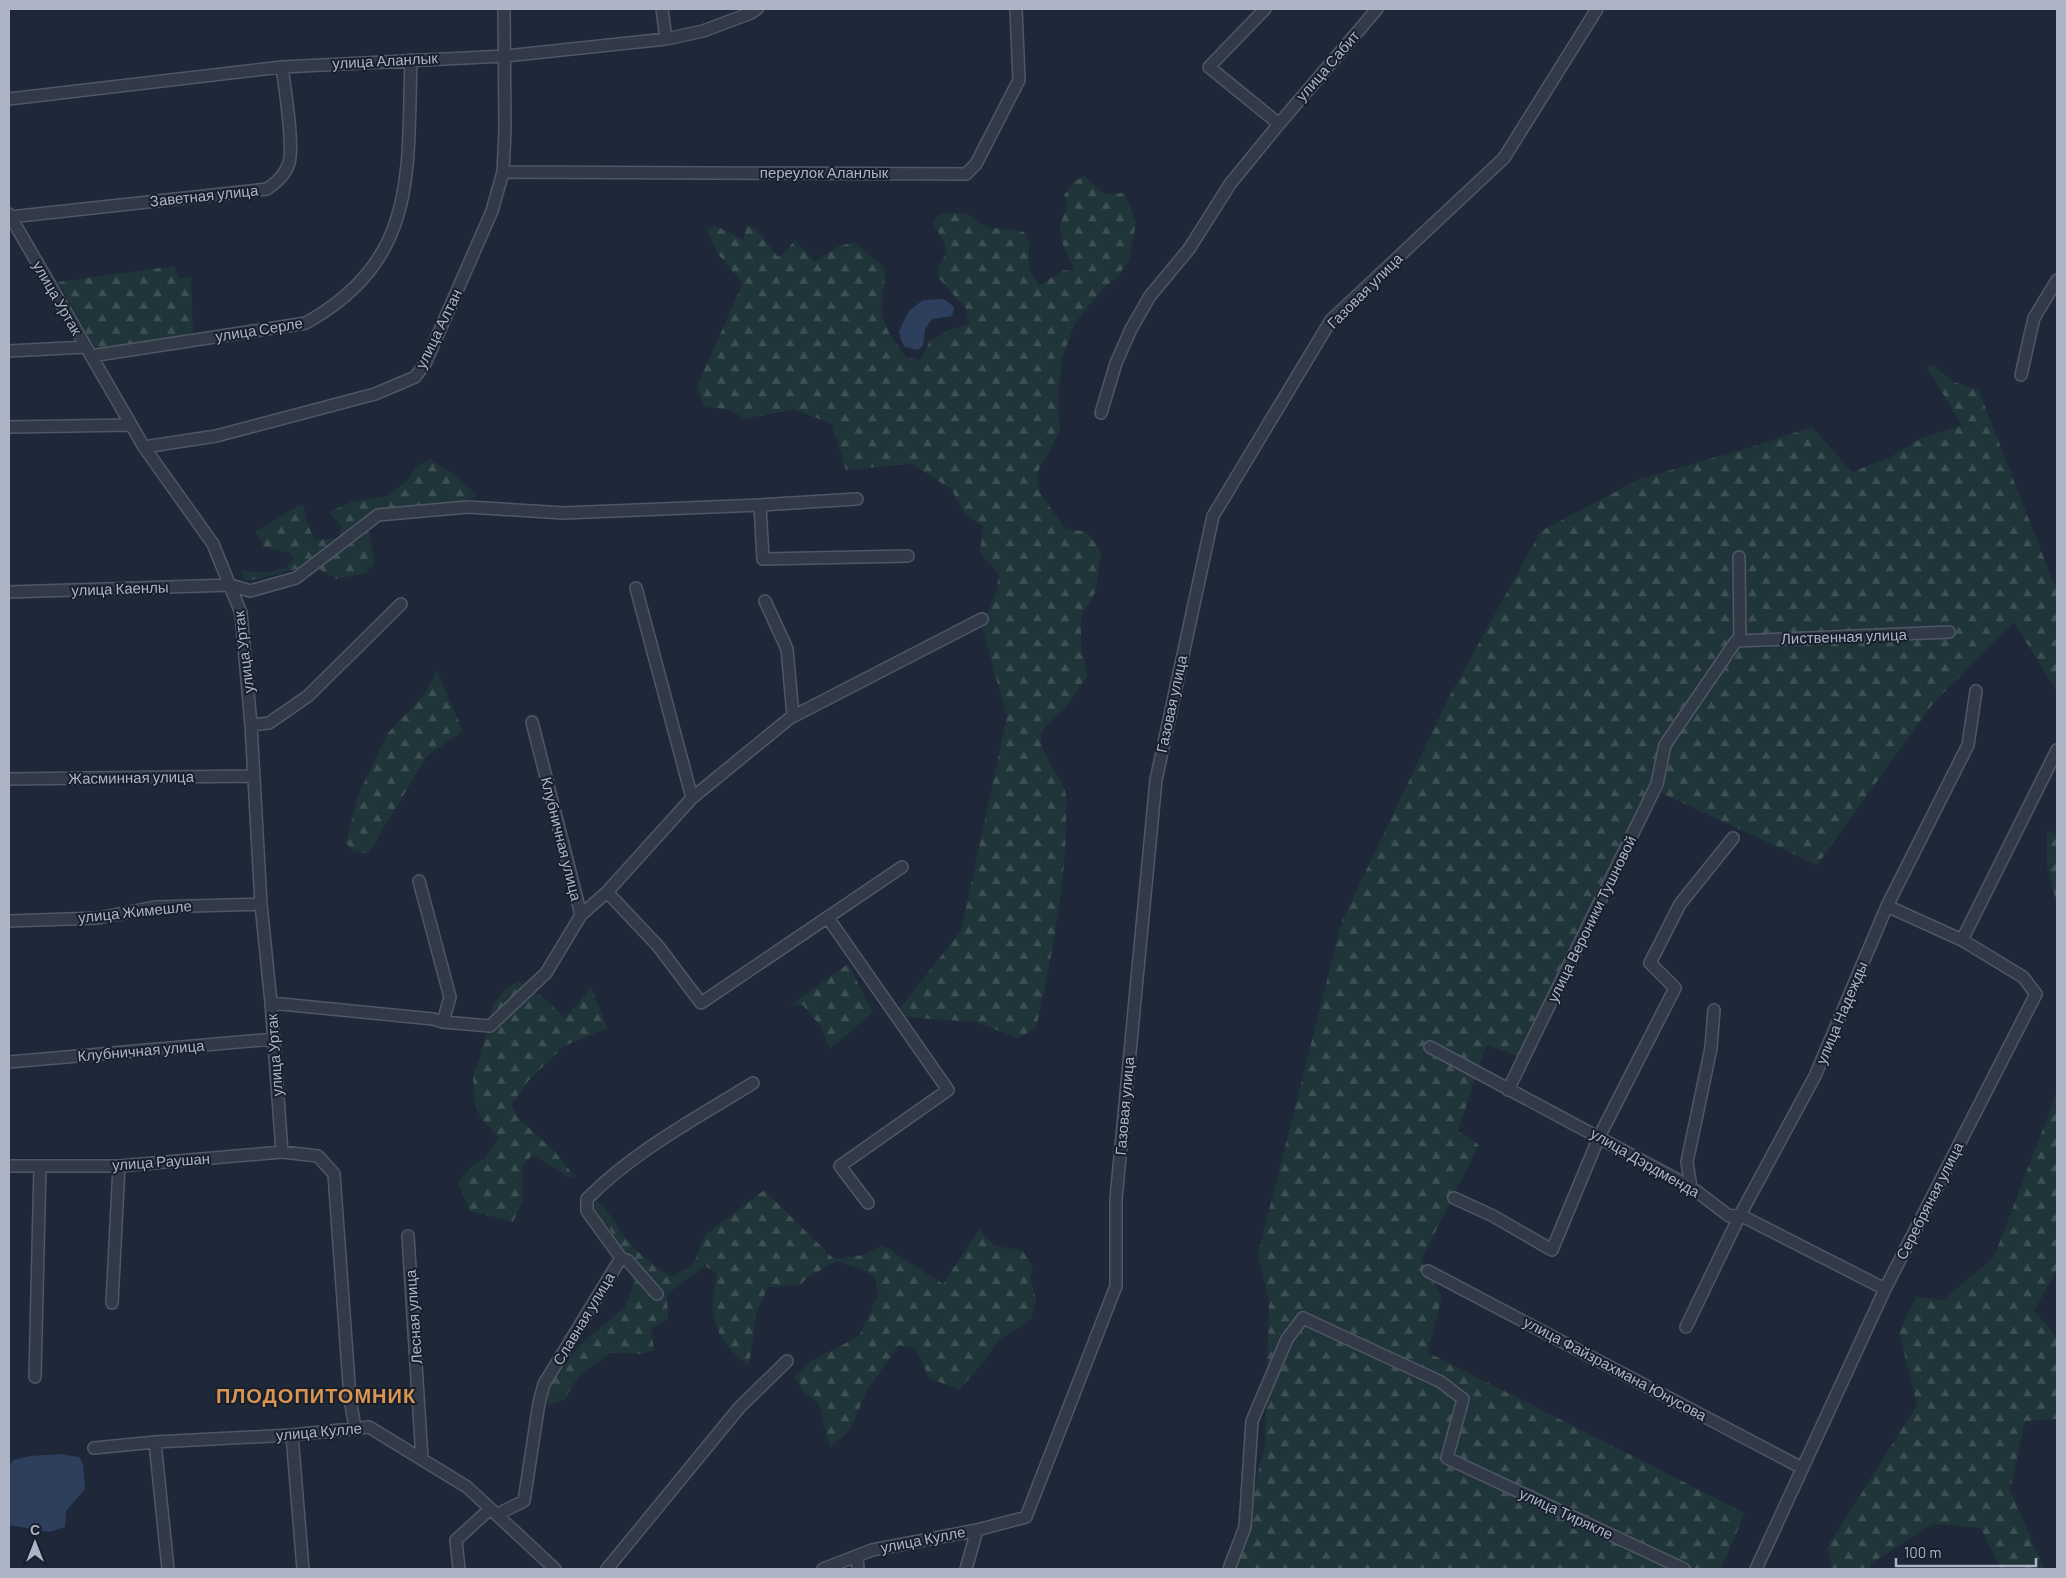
<svg xmlns="http://www.w3.org/2000/svg" width="2066" height="1578" viewBox="0 0 2066 1578" font-family="Barlow,sans-serif">
<style>
.forest{fill:url(#forest-firs)}
.water{fill:#2e3f5e}
.lines{fill:none;stroke-linecap:round;stroke-linejoin:round}
.minor-casing{stroke:#4f5766;stroke-width:14}
.minor{stroke:#323a48;stroke-width:11}
.labels{text-anchor:middle;stroke-width:4;stroke-linejoin:round;paint-order:stroke}
.street-label{font-size:15px;fill:#acb4c5;stroke:#171f2c}
.district-label{font-size:20px;font-weight:bold;letter-spacing:1px;fill:#da9552;stroke:#171f2c}
</style>
<defs>
<pattern id="forest-firs" width="22" height="20" patternUnits="userSpaceOnUse" patternTransform="scale(1.25)"><rect width="22" height="20" fill="#203539"/><path d="M5 1l3.5 6h-7zM16 11l3.5 6h-7z" fill="#3e5054"/></pattern>
</defs>
<rect width="100%" height="100%" fill="#1e2838"/>
<path class="forest" d="M1084 176 1105 194 1124 193 1136 222 1129 259 1119 275 1099 293 1075 323 1062 358 1058 395 1060 431 1037 473 1039 492 1066 530 1086 531 1101 552 1096 591 1081 616V644L1087 676C1081 685 1075 695 1068 704 1062 713 1046 723 1042 732 1034 750 1066 778 1066 798 1068 876 1053 952 1036 1028L1018 1038 976 1022 905 1017 897 1012 961 931 1007 717 982 627 996 593 999 574 980 553 983 526 965 514 951 489 912 464 846 470 832 424 794 409 745 419 728 409 704 407 697 386 743 283 718 254 707 230 714 225 744 240 746 224 757 230 778 257 787 250 795 240 814 262 837 247 854 242 884 267C886 282 882 292 882 307 881 326 895 342 906 357L920 360 930 341 948 331 969 323 966 309 939 278 938 269 947 251 941 237 933 223 940 213H966L988 228 1011 229 1024 232 1029 243V268L1039 286 1063 270 1075 271C1070 259 1060 243 1060 229 1061 213 1071 213 1064 195L1074 182Z
M174 266 179 279 191 277 193 334 96 350 58 282Z
M1933 365 1952 381 1979 391 2054 584 2057 585V691L2014 623 1934 702 1817 865 1648 787 1517 1056 1486 1045 1458 1131 1479 1145 1421 1260 1442 1297 1427 1352 1745 1513 1721 1569H1235L1265 1444 1269 1302 1258 1254 1342 921 1450 695 1541 531 1640 479 1764 443 1812 427 1852 472 1889 458 1922 438 1962 425 1926 366Z
M430 459C447 470 463 480 477 496L448 508 429 504 381 511 368 518 370 539 375 563 366 573 336 579 322 571 314 564 258 579 244 580 242 571 267 573 286 568 294 558 290 553 264 547 256 531C273 523 286 511 303 504L307 522 314 540 340 538 341 525 329 512 354 501 387 496 408 480 416 467Z
M437 671 463 731 427 756 368 854 353 851 346 843 358 796 387 734 424 695Z
M2047 830 2057 836V905L2047 866Z
M848 964 873 1012 830 1049 821 1027 803 1005H791Z
M517 981C535 991 550 1002 564 1018L579 1003 591 986 607 1028 564 1046 528 1081 512 1104 517 1117 555 1152 575 1177 569 1178 555 1168 532 1155 522 1167 523 1200 513 1222 470 1211 458 1182 474 1164 484 1159 499 1138 480 1117 474 1099 473 1075 481 1054 493 1004 507 988Z
M2057 1092V1269L2034 1311 2057 1337V1419L2025 1421 2010 1490 2044 1569H2001L1981 1528 1933 1524 1870 1564V1569H1832L1827 1548 1917 1405 1899 1332 1916 1297 1944 1300 1994 1257Z
M764 1190 834 1259 864 1255 882 1245 943 1284 979 1229 995 1246 1022 1250 1033 1267 1030 1278 1036 1298 1032 1318 1000 1340 979 1367 959 1390 929 1378 916 1349 899 1345 867 1390 850 1430 830 1448 818 1402 803 1392 794 1376 812 1361 859 1336 878 1295 875 1277 858 1268 837 1261 808 1277 800 1285 768 1287 757 1311 749 1365C729 1352 717 1336 713 1312 711 1301 715 1285 717 1273L705 1266 667 1294 668 1319 651 1329 654 1350 643 1354 610 1353 578 1377 564 1400 548 1405V1387L580 1345 625 1307 634 1283 609 1227 591 1211 596 1200C609 1210 615 1224 625 1237 639 1255 653 1265 672 1277L690 1267 696 1258 704 1236Z"/>
<path class="water" d="M944 299 954 307 952 316 932 319 925 329 923 346 918 350 905 347 901 340 899 331 909 311 923 300Z
M60 1454 79 1457 83 1464 85 1489 66 1511 65 1527 49 1532 9 1525V1467L13 1460 31 1456Z"/>
<g class="lines">
<defs>
<path id="minor" d="M662 9 666 39
M1265 9 1209 67 1279 124
M9 99 282 67 505 56 666 39 703 31 751 13 757 9
M503 172 966 174 976 164 1019 80 1016 9
M9 214 144 447 213 544 241 613 251 725 261 904 271 1003 282 1152
M10 217 267 189C277 182 285 175 289 163 294 144 285 89 282 67
M9 351 86 347
M91 356 306 323C419 259 407 173 411 60
M2021 375 2034 318 2057 280
M1101 413 1116 363 1131 329 1150 296 1189 249 1230 184 1279 124 1377 9
M9 427 131 425
M144 447 216 436 375 394 415 377 425 364 492 211 503 172 505 130 504 9
M760 505 763 559 908 556
M1739 557 1740 641
M636 588 692 798
M9 592 231 585 250 591 296 578 378 515 468 507 564 513 760 505 857 499
M765 601 787 649 793 716
M251 725 269 723 308 696 401 604
M9 779 254 776
M607 892 658 946 701 1003 902 867
M581 915 607 892 692 798 790 718 982 619
M828 918 948 1090 840 1166 868 1203
M9 921 98 918 155 907 261 904
M1962 940 2057 750
M271 1003 433 1019 443 1022 450 997 419 881
M443 1022 490 1026 546 973 581 915 532 722
M1430 1047 1691 1187 1729 1216 1740 1215 1885 1289
M9 1062 274 1039
M1508 1090 1657 784 1665 745 1736 641 1949 632
M9 1166H119L282 1152 318 1156 334 1174 350 1398 355 1428
M1691 1187 1687 1162 1711 1048 1714 1010
M1454 1198 1493 1216 1552 1250 1599 1137 1675 988 1650 963 1680 904 1733 838
M408 1236 422 1459
M621 1258 628 1261 657 1294
M1428 1271 1802 1468
M112 1303 119 1166
M1686 1327 1740 1215 1815 1076 1887 906 1968 745 1976 691
M35 1377 40 1166
M292 1435 303 1569
M155 1442 168 1569
M94 1448 155 1442 292 1435 369 1427 467 1487 555 1569
M498 1514 524 1501 539 1403 544 1384 621 1258 587 1211V1199C634 1151 697 1118 753 1083
M857 1556 858 1569
M459 1569 456 1540 490 1509
M607 1569 739 1408 787 1361
M823 1569 872 1550 977 1530 1026 1517 1116 1286V1199L1156 780 1213 516 1331 320 1504 158 1597 9
M966 1569 977 1530
M1229 1569 1245 1527 1252 1421 1287 1339 1303 1318 1441 1382 1463 1399 1447 1458 1684 1569
M1756 1569 1885 1289 2036 994 2023 977 1962 940 1887 906"/>
</defs>
<use href="#minor" class="minor-casing"/>
<use href="#minor" class="minor"/>
</g>
<g class="labels">
<g class="street-label">
<text transform="translate(385 61) rotate(-3)" y="5">улица Аланлык</text>
<text transform="translate(1328 66) rotate(-49)" y="5">улица Сабит</text>
<text x="824" y="178">переулок Аланлык</text>
<text transform="translate(204 196) rotate(-6)" y="5">Заветная улица</text>
<text transform="translate(1365 291) rotate(-45)" y="5">Газовая улица</text>
<text transform="translate(57 298) rotate(60)" y="5">улица Уртак</text>
<text transform="translate(439 329) rotate(-64)" y="5">улица Алтан</text>
<text transform="translate(259 330) rotate(-9)" y="5">улица Серле</text>
<text transform="translate(120 589) rotate(-2)" y="5">улица Каенлы</text>
<text transform="translate(1844 637) rotate(-2)" y="5">Лиственная улица</text>
<text transform="translate(244 652) rotate(-97)" y="5">улица Уртак</text>
<text transform="translate(1172 704) rotate(-78)" y="5">Газовая улица</text>
<text transform="translate(131 778) rotate(-1)" y="5">Жасминная улица</text>
<text transform="translate(561 839) rotate(76)" y="5">Клубничная улица</text>
<text transform="translate(135 912) rotate(-6)" y="5">улица Жимешле</text>
<text transform="translate(1592 919) rotate(-64)" y="5">улица Вероники Тушновой</text>
<text transform="translate(1842 1013) rotate(-67)" y="5">улица Надежды</text>
<text transform="translate(141 1051) rotate(-5)" y="5">Клубничная улица</text>
<text transform="translate(275 1055) rotate(-94)" y="5">улица Уртак</text>
<text transform="translate(1125 1106) rotate(-85)" y="5">Газовая улица</text>
<text transform="translate(161 1162) rotate(-4)" y="5">улица Раушан</text>
<text transform="translate(1645 1163) rotate(30)" y="5">улица Дэрдменда</text>
<text transform="translate(1930 1201) rotate(-63)" y="5">Серебряная улица</text>
<text transform="translate(414 1317) rotate(-94)" y="5">Лесная улица</text>
<text transform="translate(584 1319) rotate(-59)" y="5">Славная улица</text>
<text transform="translate(1615 1369) rotate(28)" y="5">улица Файзрахмана Юнусова</text>
<text transform="translate(319 1432) rotate(-5)" y="5">улица Кулле</text>
<text transform="translate(1566 1514) rotate(25)" y="5">улица Тирякле</text>
<text transform="translate(923 1540) rotate(-11)" y="5">улица Кулле</text>
</g>
<g class="district-label">
<text x="316" y="1403">ПЛОДОПИТОМНИК</text>
</g>
</g>
<rect width="2066" height="1578" fill="none" stroke="#acb4c5" stroke-width="20"/>
<g transform="translate(35 1543)" stroke="#171f2c" stroke-width="4" paint-order="stroke">
<path d="M0-4L9 19L0 12L-9 19Z" fill="#acb4c5"/>
<text y="-8" font-size="14" font-weight="bold" text-anchor="middle" fill="#acb4c5">С</text>
</g>
<path d="M1896 1558v8h140v-8" fill="none" stroke="#acb4c5" stroke-width="2.5"/>
<text x="1904" y="1558" font-size="15" fill="#acb4c5" stroke="#171f2c" stroke-width="4" paint-order="stroke">100 m</text>
</svg>
